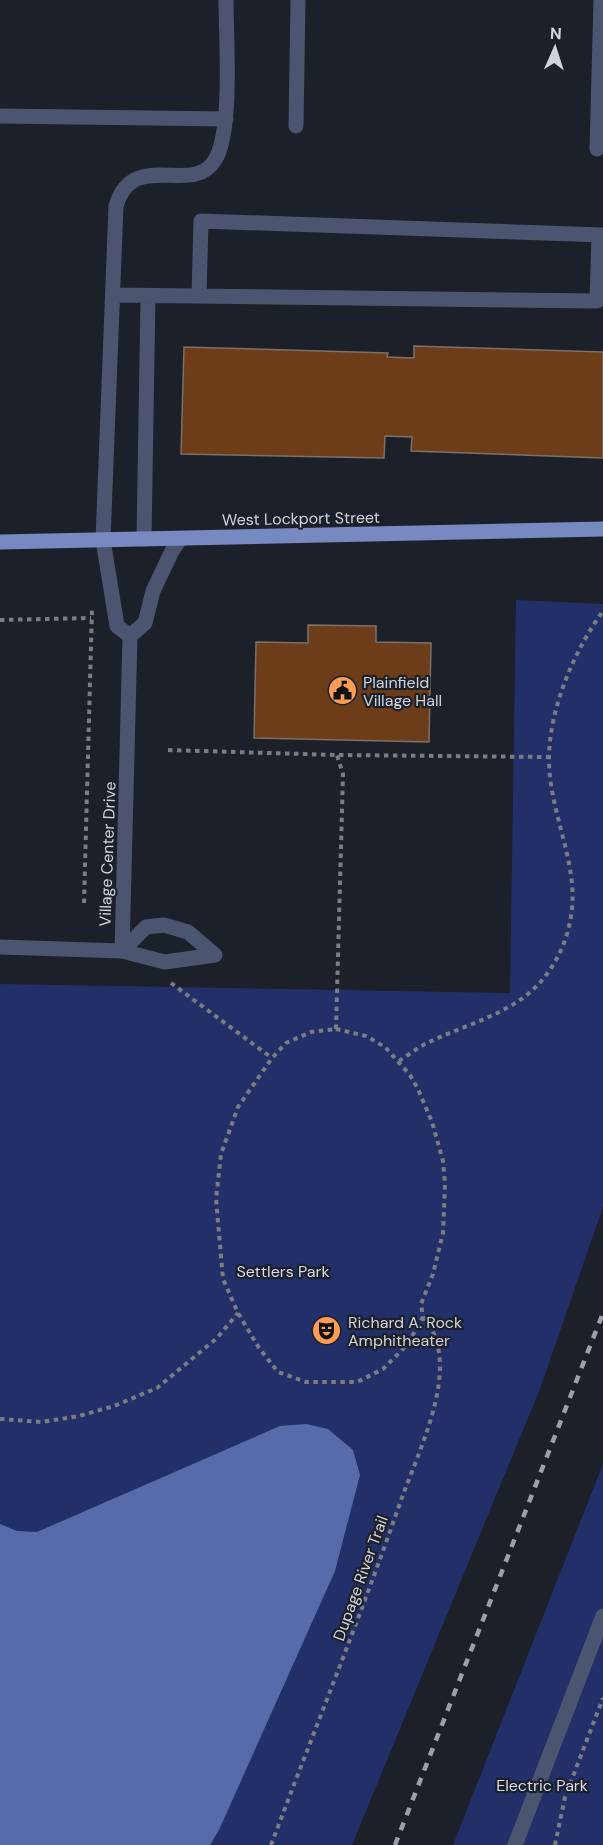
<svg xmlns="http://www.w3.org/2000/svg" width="603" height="1845" viewBox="0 0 603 1845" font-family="'DM Sans',sans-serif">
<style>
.green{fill:#222f68}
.water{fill:#576aaa}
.building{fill:#6c3d18;stroke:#7c7068;stroke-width:1.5}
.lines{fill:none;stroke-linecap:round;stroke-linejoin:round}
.path{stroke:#7a7d85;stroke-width:4;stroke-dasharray:4.5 4.5;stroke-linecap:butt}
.lane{stroke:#4c5570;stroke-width:15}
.street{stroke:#4c5570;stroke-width:15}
.primary{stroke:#7789c1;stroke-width:15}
.rail{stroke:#9ca0a7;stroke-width:4.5;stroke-dasharray:8 8;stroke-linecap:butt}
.labels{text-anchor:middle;stroke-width:4.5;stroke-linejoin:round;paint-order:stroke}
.street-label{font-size:16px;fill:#d1d4db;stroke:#1c2029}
.poi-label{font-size:16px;fill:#d1d4db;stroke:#1c2029;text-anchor:start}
.park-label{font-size:16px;fill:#d8def1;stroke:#1c2029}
</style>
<rect width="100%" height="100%" fill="#1c2029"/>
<path class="green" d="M516 600 603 604V1207L540 1389 352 1845H0V984L510 993Z
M603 1464V1845H453Z"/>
<path class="water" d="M306 1424 328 1429 353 1450 360 1475 335 1571 219 1830 210 1845H0V1524L17 1531 37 1532 280 1426Z"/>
<path class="building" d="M414 346 603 352V458L411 451 412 437 385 436 384 458 181 454 184 347 388 353 387 357 414 358Z
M308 625 376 626V642L431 643 429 742 254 738 256 642 308 643Z"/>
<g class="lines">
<path class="path" d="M0 620 91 618
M168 750 337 755 549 757
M84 903 92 609
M171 983 272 1058
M336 1029 366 1036 385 1047 410 1075 418 1089 432 1122 443 1161 445 1184 443 1233 433 1274 421 1304 423 1317 407 1345 383 1369 357 1382H306L278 1372 259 1348 238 1313 223 1279 216 1199 221 1154 238 1107 272 1058 286 1043 311 1032Z
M336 1029 343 774 337 755
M399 1061C407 1056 416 1049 425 1044 459 1027 498 1018 528 994 559 968 576 926 572 884 568 842 549 802 549 759 549 709 574 651 603 611
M0 1419 42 1422 79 1416 114 1406 157 1388 217 1338 238 1313
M271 1845C314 1731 360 1618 400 1503 415 1461 439 1412 440 1368 440 1349 436 1331 423 1317
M555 1845 565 1797 603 1698"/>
<path class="lane" d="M0 116 226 119
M296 126 298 0
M597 149 601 0
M114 295 597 301 599 235
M199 296 201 221 603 235
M144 539 148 296
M103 540 116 206C133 148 193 197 215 160 233 131 226 37 226 0
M122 951 146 927 164 925 188 932 215 955
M122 951 165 962 215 955
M515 1845 603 1616"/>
<path class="street" d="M103 540 117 626 130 636
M0 947 122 951 130 636 145 623 153 591 172 551 180 539"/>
<path class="primary" d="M0 542 603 529"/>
<path class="rail" d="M395 1845 603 1313"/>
</g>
<defs>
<symbol id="civic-disc" viewBox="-11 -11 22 22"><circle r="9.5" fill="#fd9d55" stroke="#1c2029"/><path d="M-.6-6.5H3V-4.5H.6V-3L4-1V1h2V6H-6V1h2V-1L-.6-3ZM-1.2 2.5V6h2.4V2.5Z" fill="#111"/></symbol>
<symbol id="theatre-disc" viewBox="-11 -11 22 22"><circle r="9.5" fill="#fd9d55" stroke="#1c2029"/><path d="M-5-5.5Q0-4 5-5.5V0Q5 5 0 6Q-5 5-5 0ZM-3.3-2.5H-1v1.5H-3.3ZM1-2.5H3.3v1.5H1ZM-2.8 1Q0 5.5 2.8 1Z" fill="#111"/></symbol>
</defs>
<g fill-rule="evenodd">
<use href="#civic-disc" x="326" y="674" width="33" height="33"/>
<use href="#theatre-disc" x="310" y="1314" width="33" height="33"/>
</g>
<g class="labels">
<g class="street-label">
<text transform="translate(301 518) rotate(-1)" y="6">West Lockport Street</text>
<text transform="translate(107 854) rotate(-88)" y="6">Village Center Drive</text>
<text transform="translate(360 1578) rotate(-70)" y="6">Dupage River Trail</text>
</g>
<g class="poi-label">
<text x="363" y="688">Plainfield<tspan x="363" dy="18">Village Hall</tspan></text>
<text x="348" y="1328">Richard A. Rock<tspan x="348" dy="18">Amphitheater</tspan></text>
</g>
<g class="park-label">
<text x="283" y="1277">Settlers Park</text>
<text x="542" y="1791">Electric Park</text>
</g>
</g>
<g transform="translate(555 48) rotate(3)" stroke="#1c2029" stroke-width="4.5" paint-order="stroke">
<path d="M0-4.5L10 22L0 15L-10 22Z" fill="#d1d4db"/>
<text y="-9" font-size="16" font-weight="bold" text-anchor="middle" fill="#d1d4db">N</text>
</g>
</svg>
